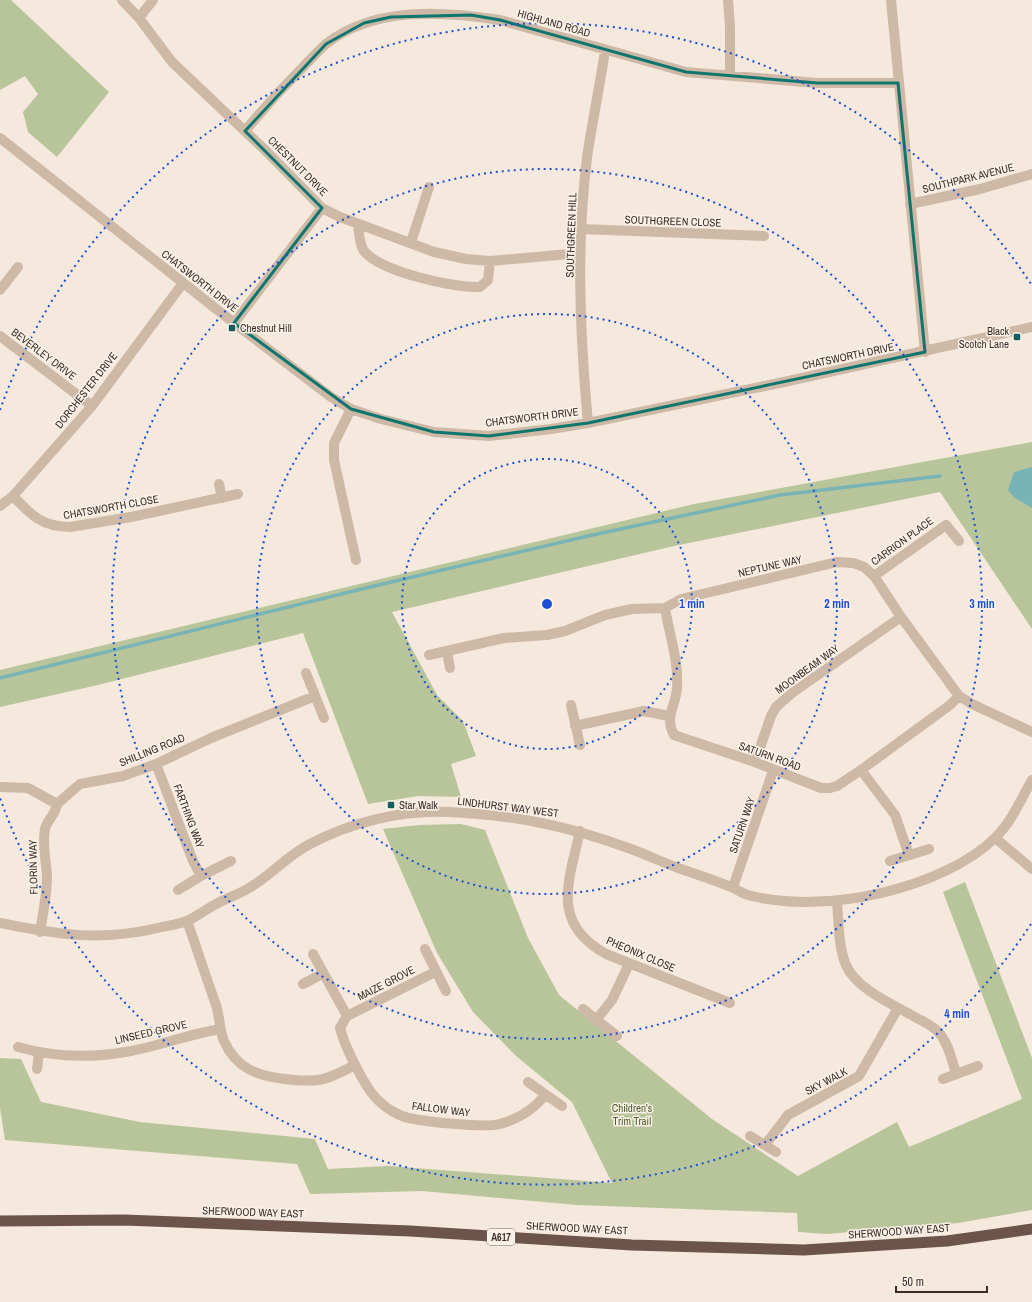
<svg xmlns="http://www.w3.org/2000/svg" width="1032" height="1302" viewBox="0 0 1032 1302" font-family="'Archivo Narrow',sans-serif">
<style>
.green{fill:#b8c59a}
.water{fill:#78b3b5}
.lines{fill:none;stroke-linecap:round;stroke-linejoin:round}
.stream{stroke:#78b3b5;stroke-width:3.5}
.minor{stroke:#ceb8a6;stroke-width:10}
.trunk{stroke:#6c544a;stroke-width:11}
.marked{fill:none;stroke:#0f766e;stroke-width:3;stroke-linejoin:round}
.ring{fill:none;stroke:#1d4ed8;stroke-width:2;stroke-dasharray:2 4}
.poi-dot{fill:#195c60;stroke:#fbf3e9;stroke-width:1.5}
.labels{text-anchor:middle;stroke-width:3;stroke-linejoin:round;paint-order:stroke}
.shield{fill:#fbf3e9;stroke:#746862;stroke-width:1}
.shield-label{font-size:10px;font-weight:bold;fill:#3a2d28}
.street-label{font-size:11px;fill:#3a2d28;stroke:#fbf3e9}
.poi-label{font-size:11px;fill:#3a2d28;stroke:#fbf3e9;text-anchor:start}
.park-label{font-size:11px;fill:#495b29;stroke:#fbf3e9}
.centre{fill:#1d4ed8;stroke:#fbf3e9;stroke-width:2}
.ring-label{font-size:12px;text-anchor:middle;font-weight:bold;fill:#1d4ed8;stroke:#fbf3e9;stroke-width:3;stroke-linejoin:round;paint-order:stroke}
</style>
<rect width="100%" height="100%" fill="#f5e8dc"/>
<path class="green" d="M0 0H11L109 92 57 157 28 132 23 112 38 94 25 76 0 90Z
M1032 442V629L940 492 674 546 392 612 437 695 463 721 476 756 451 764 461 797 418 796 368 804 303 633 98 685 0 707V670L694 504Z
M461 824 485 830 528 938 559 995 712 1119 798 1176 897 1122 909 1147 1022 1099 943 892 965 882 1032 1058V1210L958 1223 827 1234 798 1232 797 1213 577 1205 422 1191 310 1194 297 1164 5 1140 0 1108V1058L21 1059 41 1102 140 1122 315 1139 328 1169 388 1166 612 1183 572 1102 516 1056 473 1012 437 953 383 829 419 825Z"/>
<path class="water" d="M1032 467V508L1015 498 1008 490 1014 472Z"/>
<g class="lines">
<path class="stream" d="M0 678 374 586 588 536 780 495 940 476"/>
<path class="minor" d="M122 0 139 18 172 62 266 151 322 208 340 217 434 252 466 259 490 261 580 253
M728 0 730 27V76
M891 0 925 352
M139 18 153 0
M245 131C264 108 284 86 305 65 312 58 319 50 326 44 374 6 444 11 500 20L686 72 817 83H898
M0 138 234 323 331 397 351 409 381 419 434 432 489 436 551 429 588 423 784 382 1032 327
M910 204 980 189 1032 174
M358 224C359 232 359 244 364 251 381 272 454 288 480 287L488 280 490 261
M581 229 764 236
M411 242 429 187
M0 290 18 267
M234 323 322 208
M0 336 92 406
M351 409 334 443V460L356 560
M588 423C580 335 576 245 587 158 592 122 600 86 605 50
M219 484 222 498
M13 496C31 515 42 527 70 527L131 517 238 494
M0 506 13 496 92 406 183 283
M874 576 946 525 959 541
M665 608C669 633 679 662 677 688 676 706 664 717 674 735L755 762 821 788H830L837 786 861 770 950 705 959 696
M447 652 450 668
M429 655 504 638 547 635 565 631 605 615 632 609 665 608 681 599 837 562 853 563 864 567 874 576 901 617 959 696 972 704 1032 732
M306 673 324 718
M571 705 580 745
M575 726 644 711 669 716
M755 762 771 716 776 707 792 693 901 617
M156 764 193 861 201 876
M861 770 895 815 909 855
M0 787 28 788 57 804
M57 804 80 784 123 776 156 764 211 738 315 696
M580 831C569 881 550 923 606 954L730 1003
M995 838 1032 869
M890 861 929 849
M733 887 773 771
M178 890 201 876 231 861
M837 902C839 922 838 946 846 965 856 989 894 1005 915 1017 924 1022 934 1026 940 1034 949 1045 952 1061 956 1073
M187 921C197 949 206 977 216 1005 220 1017 219 1029 224 1041 236 1068 257 1076 285 1079 318 1083 325 1081 355 1065
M0 923C58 935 102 942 162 927 170 925 181 924 189 920 199 915 208 908 218 903 228 898 239 894 249 888 270 876 286 857 308 845 351 822 401 810 449 812 515 815 569 826 631 849 647 855 662 862 678 868 696 874 714 880 731 887 738 890 744 895 752 896 824 914 942 890 996 837 1012 821 1021 799 1032 780
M40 932C43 913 47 895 47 876 46 860 42 844 45 829 47 820 56 814 57 804
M425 949 446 991
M313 954 347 1016
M303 984 322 974
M583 1009 617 1036
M347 1016 340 1028C344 1045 366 1091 380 1102 387 1109 399 1116 409 1118 427 1122 484 1128 500 1124 518 1119 534 1109 545 1095
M347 1016 435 972
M596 1020 612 1000 629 964
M18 1047C53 1057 90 1058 125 1052 157 1047 188 1034 221 1029
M37 1069 39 1053
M943 1079 978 1066
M528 1082 562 1106
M750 1136 776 1152
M765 1145 788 1115 859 1076 898 1008"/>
<path class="trunk" d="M0 1221 124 1220 410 1231 632 1245 804 1250 947 1241 1032 1229"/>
</g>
<path class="marked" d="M471 15 500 20 686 72 817 83H898L925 352 588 423 489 436 434 432 351 409 234 323 322 208 245 131 326 44 364 23 391 17Z"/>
<g class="ring">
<circle cx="547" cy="604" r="145"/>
<circle cx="547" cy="604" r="290"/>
<circle cx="547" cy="604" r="435"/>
<path d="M1031 924A580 580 0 0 1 0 798M0 410A580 580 0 0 1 1031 284"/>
</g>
<g class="poi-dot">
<rect x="228" y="324" width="8" height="8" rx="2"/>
<rect x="1013" y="333" width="8" height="8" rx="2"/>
<rect x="387" y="801" width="8" height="8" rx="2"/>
</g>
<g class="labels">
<rect class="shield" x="487" y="1229" width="28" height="16" rx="3"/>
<g class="shield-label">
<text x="501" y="1241">A617</text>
</g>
<g class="street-label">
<text transform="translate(554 23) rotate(16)" y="4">HIGHLAND ROAD</text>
<text transform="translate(298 166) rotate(45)" y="4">CHESTNUT DRIVE</text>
<text transform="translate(968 178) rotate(-14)" y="4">SOUTHPARK AVENUE</text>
<text transform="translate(673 221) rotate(2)" y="4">SOUTHGREEN CLOSE</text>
<text transform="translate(571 235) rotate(-88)" y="4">SOUTHGREEN HILL</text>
<text transform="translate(200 281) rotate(38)" y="4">CHATSWORTH DRIVE</text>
<text transform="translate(44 354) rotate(37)" y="4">BEVERLEY DRIVE</text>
<text transform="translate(848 356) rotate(-12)" y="4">CHATSWORTH DRIVE</text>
<text transform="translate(86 390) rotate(-52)" y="4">DORCHESTER DRIVE</text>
<text transform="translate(532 417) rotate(-7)" y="4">CHATSWORTH DRIVE</text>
<text transform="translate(111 507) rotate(-10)" y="4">CHATSWORTH CLOSE</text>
<text transform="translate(902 541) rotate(-36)" y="4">CARRION PLACE</text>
<text transform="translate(770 566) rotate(-13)" y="4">NEPTUNE WAY</text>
<text transform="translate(807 669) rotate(-36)" y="4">MOONBEAM WAY</text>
<text transform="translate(152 750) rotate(-22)" y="4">SHILLING ROAD</text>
<text transform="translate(770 756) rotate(20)" y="4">SATURN ROAD</text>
<text transform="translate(508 807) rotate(7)" y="4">LINDHURST WAY WEST</text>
<text transform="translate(189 816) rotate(69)" y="4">FARTHING WAY</text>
<text transform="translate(742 825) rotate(-71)" y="4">SATURN WAY</text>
<text transform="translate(33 867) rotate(-91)" y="4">FLORIN WAY</text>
<text transform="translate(641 954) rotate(23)" y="4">PHEONIX CLOSE</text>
<text transform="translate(386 983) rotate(-27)" y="4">MAIZE GROVE</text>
<text transform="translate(151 1032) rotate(-13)" y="4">LINSEED GROVE</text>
<text transform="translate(826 1081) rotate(-28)" y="4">SKY WALK</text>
<text transform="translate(441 1109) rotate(7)" y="4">FALLOW WAY</text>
<text transform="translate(253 1212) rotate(2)" y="4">SHERWOOD WAY EAST</text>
<text transform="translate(577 1228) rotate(3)" y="4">SHERWOOD WAY EAST</text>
<text transform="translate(899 1231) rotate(-4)" y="4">SHERWOOD WAY EAST</text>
</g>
<g class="poi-label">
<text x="240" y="332">Chestnut Hill</text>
<text x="1009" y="335" text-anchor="end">Black<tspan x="1009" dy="13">Scotch Lane</tspan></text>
<text x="399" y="809">Star Walk</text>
</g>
<g class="park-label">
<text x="632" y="1112">Children's<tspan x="632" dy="13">Trim Trail</tspan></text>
</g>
</g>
<circle cx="547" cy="604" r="6" class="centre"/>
<g class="ring-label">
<text x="692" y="608">1 min</text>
<text x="837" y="608">2 min</text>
<text x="982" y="608">3 min</text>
<text x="957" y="1018">4 min</text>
</g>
<path d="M896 1286v6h91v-6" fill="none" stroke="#3a2d28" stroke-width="2"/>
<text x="902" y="1286" font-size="12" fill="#3a2d28" stroke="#fbf3e9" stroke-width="3" paint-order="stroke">50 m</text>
</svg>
